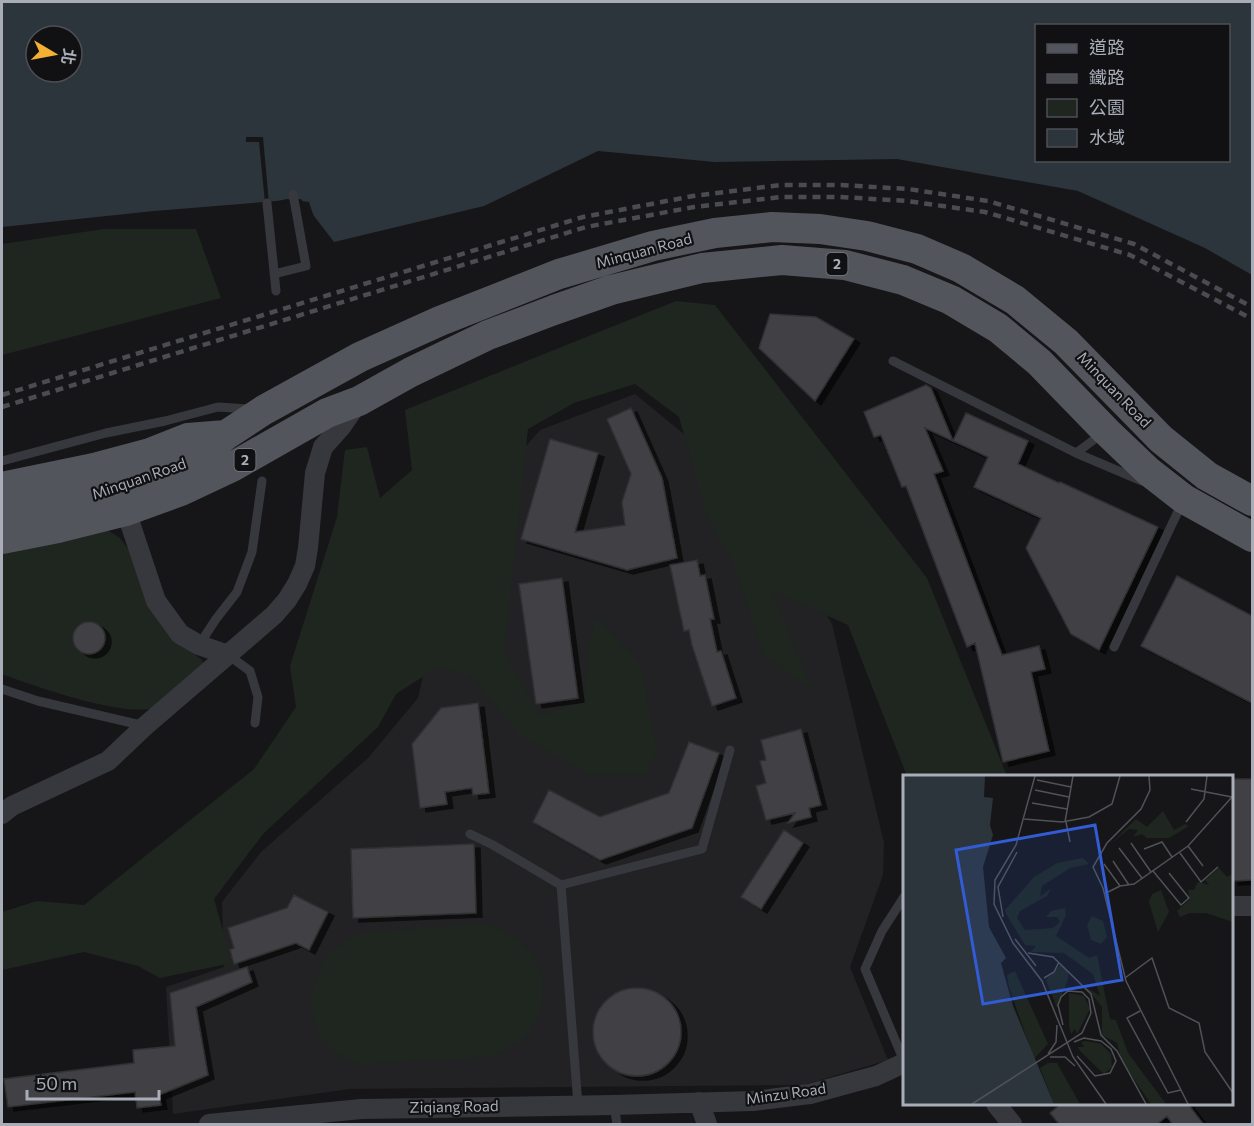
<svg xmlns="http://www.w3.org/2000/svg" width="1254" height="1126" viewBox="0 0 1254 1126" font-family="Commissioner,'Noto Sans TC',sans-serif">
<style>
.built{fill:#222225}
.green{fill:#1e261f}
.water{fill:#2c353c;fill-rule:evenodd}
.pier{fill:#161618}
.building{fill:#404145;stroke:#303034;stroke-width:1.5;filter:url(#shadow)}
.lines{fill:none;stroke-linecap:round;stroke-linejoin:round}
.lane{stroke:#37383d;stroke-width:9}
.street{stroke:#37383d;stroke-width:20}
.primary{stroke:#53555c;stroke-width:30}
.rail{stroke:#4a4c52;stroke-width:4.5;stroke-dasharray:8 6;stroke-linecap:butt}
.labels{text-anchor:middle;stroke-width:4.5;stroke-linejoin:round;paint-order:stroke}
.shield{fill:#111113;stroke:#7b7e86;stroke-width:1.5}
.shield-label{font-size:14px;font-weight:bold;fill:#a8adb8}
.street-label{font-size:15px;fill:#a8adb8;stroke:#111113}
.inset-river{fill:none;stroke:#2c353c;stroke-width:3}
.inset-road{fill:none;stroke:#505258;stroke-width:1.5}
.view{fill:#325cd3;fill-opacity:0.15;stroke:#325cd3;stroke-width:3}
.inset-edge{fill:none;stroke:#a8adb8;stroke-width:3}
</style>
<defs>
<filter id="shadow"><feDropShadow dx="6" dy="4" stdDeviation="0" flood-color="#0009"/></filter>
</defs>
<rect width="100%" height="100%" fill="#161618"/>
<path class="built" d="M635 394 751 489 832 624 884 843 883 875 850 967 888 1060 804 1085 350 1089 173 1114 166 987 224 967 222 902 261 852 368 758 418 698 443 588 479 500 540 430Z"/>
<path class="green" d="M104 229H196L221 298 2 355V244Z
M676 301 715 305 927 578 1007 776H907L848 625 771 590 813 691 764 655 735 567 706 513 679 417 635 384 574 403 528 429 504 652 540 716 585 700 588 648 596 617 641 666 657 752 645 775 589 774 543 748 520 736 473 677 438 667 396 694 378 727 263 834 214 899 232 963 160 978 138 966 84 952 2 970V912L37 901 84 905 254 769 296 707 290 666 337 517 345 450 367 447 380 498 412 470 405 410Z
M106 529 120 538 131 553 173 637 202 660 204 666C193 675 183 685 172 694 168 697 163 703 158 706 132 721 31 685 2 674V546Z
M483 923C534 937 564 988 527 1034 518 1044 503 1051 492 1057L358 1064 342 1057 330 1048 320 1036 315 1021 311 1007 312 992 325 957 357 934Z"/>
<path class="water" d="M2 2H1252V275L1205 248 1078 191 897 159 715 162 598 151 484 206 334 242 301 199 154 211 2 227ZM1036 26H1228V160H1036ZM36 36H72V72H36Z"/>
<path class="pier" d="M246 137H263L269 203 287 199 309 202 316 223 300 202 262 205 265 203 259 142H246Z"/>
<path class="building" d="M770 314 816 317 854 339 815 401 759 348Z
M926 385 931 388 953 441 925 428 943 471 934 474 1002 655 1039 646 1045 669 1031 672 1049 751 1003 762 975 643 967 647 906 486 902 487 881 435 874 437 864 412Z
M631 408 662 478 677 558 627 570 521 539 550 439 598 453 575 532 625 525 622 502 631 474 607 419Z
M966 413 1028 441 1018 464 1059 483 1060 482 1158 527 1099 650 1071 634 1026 548 1041 518 974 487 988 457 953 441Z
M697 560 700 576 705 575 714 619H710L717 652 721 651 736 698 712 706 692 645 689 630 684 631 670 565Z
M1177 576 1252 616V703L1141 646Z
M562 578 578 698 536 704 519 584Z
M73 638a16 16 0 1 1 32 0a16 16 0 1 1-32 0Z
M478 703 489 793 473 795 472 788 445 792 447 804 420 808 412 744 441 708Z
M801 729 821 805 809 808 811 817 788 823 795 813 766 820 756 786 766 783 760 761 766 760 761 740Z
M689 742 719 753 692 828 600 860 533 822 549 790 600 817 669 793Z
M1232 779H1252V880L1232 881Z
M784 830 803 843 761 909 741 897Z
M474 844 476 913 353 918 351 849Z
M294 895 328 912 309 950 296 943 234 964 230 950 234 948 228 928 287 908Z
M247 967 252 982 196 1007 208 1075 159 1095 161 1105 137 1108 135 1092 8 1107 4 1079 134 1063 133 1050 175 1046 170 993Z
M593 1032a44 44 0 1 1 88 0a44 44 0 1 1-88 0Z
M1061 1104H1188L1204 1125H1173L1167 1116 1156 1125H1060L1050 1113Z"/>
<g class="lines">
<path class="lane" d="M267 203 276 291
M274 274 306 266 293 194
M893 361 1076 453 1142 481
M1076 453 1103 433
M2 461 106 433 165 421 218 407 249 409
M199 645 216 619 237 592 252 552 262 481
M1114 647 1182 503
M228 655 250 671 258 697 255 723
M2 689 38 701 145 726
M470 834 493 845 561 885
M904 897 882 931 865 969 904 1061
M578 1105 561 885 702 849 730 750
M614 1105 617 1124"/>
<path class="street" d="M126 511 156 601 180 634 199 645 228 655
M2 814 12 806 108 761 145 726 274 615 287 600 297 584 305 566 308 548 315 473 323 447 341 427 359 401
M1232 906H1252
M699 1102 707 1124
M996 1104 1012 1124
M209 1124 361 1109 614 1105 753 1101 810 1094 876 1076 904 1063"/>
<path class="primary" d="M2 487 94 468 150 453 188 438 226 435
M2 515 65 502 105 492 154 477 193 461 226 435 264 410 360 357 440 321 559 274 653 246 715 233 772 227 820 229 867 236 917 249 961 268 1015 300 1066 342 1161 439 1207 476 1252 501
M2 539 58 528 126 511 181 491 232 467 327 413 359 401 411 372 488 335 554 310 611 290 702 268 782 260 845 265 903 280 951 300 998 328 1039 362 1106 431 1148 471 1184 499 1252 537"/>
<path class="rail" d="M2 395 583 217 693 196 780 185H841L908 189 988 201 1134 244 1252 307
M2 407 586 227 694 207 781 197H840L907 201 985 212 1130 255 1252 319"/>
</g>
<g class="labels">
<g class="shield">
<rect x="826.5" y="253" width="21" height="22" rx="4.5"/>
<rect x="234.5" y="449" width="21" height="22" rx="4.5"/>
</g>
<g class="shield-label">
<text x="837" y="269">2</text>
<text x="245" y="465">2</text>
</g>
<g class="street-label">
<text transform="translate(644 251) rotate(-15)" y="5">Minquan Road</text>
<text transform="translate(1114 390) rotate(46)" y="5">Minquan Road</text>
<text transform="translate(139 479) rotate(-19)" y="5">Minquan Road</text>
<text transform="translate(786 1094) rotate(-8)" y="5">Minzu Road</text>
<text transform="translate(454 1107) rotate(-1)" y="5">Ziqiang Road</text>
</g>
</g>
<g transform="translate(903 775)">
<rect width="330" height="330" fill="#161618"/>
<path d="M260 36 271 55 282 49 286 51 266 63H244L239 59 230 62 235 55 226 54 209 68 233 44 244 52ZM180 83 186 89 167 93 139 111 137 121 148 114 144 121 117 136 114 143 122 155 150 153 157 147 154 142H143L148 136 162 133 163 140 153 161 186 183 194 180 207 244 213 245 225 278 263 329H248L219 287 214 268 199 260V232L183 212 197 221 190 199 161 178 128 177 133 171 122 170 103 139 102 135 131 102 154 88ZM316 93 324 102 330 99V147L303 138H287L277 142 274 136 287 124 285 115H291L295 107 306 110 302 105ZM258 115 266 137 255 157 246 127 249 119ZM189 141 200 146 204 162 198 169 188 165 184 150ZM157 190 165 196V204L154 233 143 205ZM112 196 145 269 131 284 106 212 104 200ZM166 218 181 221 187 234 174 259 172 254 168 259 166 251ZM183 266 198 269 208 279 209 292 201 299 177 276 175 272H181L178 267ZM145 288H154L177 329H151L137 293Z" fill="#1e261f"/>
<path d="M0 1H82L81 22 90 23 87 50 90 60 80 92 86 152 103 183 98 188 110 231 151 329H0Z" fill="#2c353c"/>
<path class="inset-river" d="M0 106 58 329"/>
<path class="inset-road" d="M132 1 113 70 92 105 91 129 110 168 139 206 170 282 203 329M246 1 247 15 238 34 204 68 190 92 200 113 223 206 285 329M134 5 168 12M132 15 166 22M129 28 164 34M121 44 159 47 186 42 209 29 217 1M162 47 170 1M163 47 167 67M283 47 301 24 304 1M228 68 248 97M285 71 300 91M216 73 239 103M241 74 259 67 269 82M277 78 298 107 315 92M210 86 226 110M201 89 217 111M250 96 278 130 286 123 266 98M201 119 217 111 231 109 285 71 329 22 288 14M100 142 95 112 114 77M112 164 133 191M125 178 150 182 188 219 198 260 214 276 243 329M141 203 151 197 156 187M222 203 249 183 266 233 296 248 302 277 330 318M237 236 224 243 265 318 278 315M171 267 181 263 198 266 208 274 213 286 207 298 192 301 174 281M145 279 153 267 154 250M147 282H162L172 291M69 329 179 258 188 238 186 224 179 217 165 216 158 222 155 230 160 250"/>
<path class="view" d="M192 50 219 205 80 229 53 75Z"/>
<rect width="330" height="330" class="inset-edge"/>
</g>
<rect width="1254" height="1126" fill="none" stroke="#a8adb8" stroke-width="6"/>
<rect x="1035" y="24" width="195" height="138" fill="#111113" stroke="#4d4f55" stroke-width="1.5"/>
<rect x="1047" y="44" width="30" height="9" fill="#53555c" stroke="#4d4f55" stroke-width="1.5"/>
<text x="1089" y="54" font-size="18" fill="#a8adb8">道路</text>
<rect x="1047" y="74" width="30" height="9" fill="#4a4c52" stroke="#4d4f55" stroke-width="1.5"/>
<text x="1089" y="84" font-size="18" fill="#a8adb8">鐵路</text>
<rect x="1047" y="99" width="30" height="18" fill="#1e261f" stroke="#4d4f55" stroke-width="1.5"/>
<text x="1089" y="114" font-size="18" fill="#a8adb8">公園</text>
<rect x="1047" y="129" width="30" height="18" fill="#2c353c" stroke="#4d4f55" stroke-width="1.5"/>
<text x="1089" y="144" font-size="18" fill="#a8adb8">水域</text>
<g transform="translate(54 54) rotate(100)"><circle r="28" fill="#111113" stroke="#4d4f55" stroke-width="1.5"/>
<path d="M0-4.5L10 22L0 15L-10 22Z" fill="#f2b134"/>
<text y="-9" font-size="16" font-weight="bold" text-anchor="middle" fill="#a8adb8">北</text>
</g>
<path d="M27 1090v9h132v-9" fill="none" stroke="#a8adb8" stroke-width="3"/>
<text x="36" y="1090" font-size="18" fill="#a8adb8" stroke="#111113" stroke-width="4.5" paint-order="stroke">50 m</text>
</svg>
